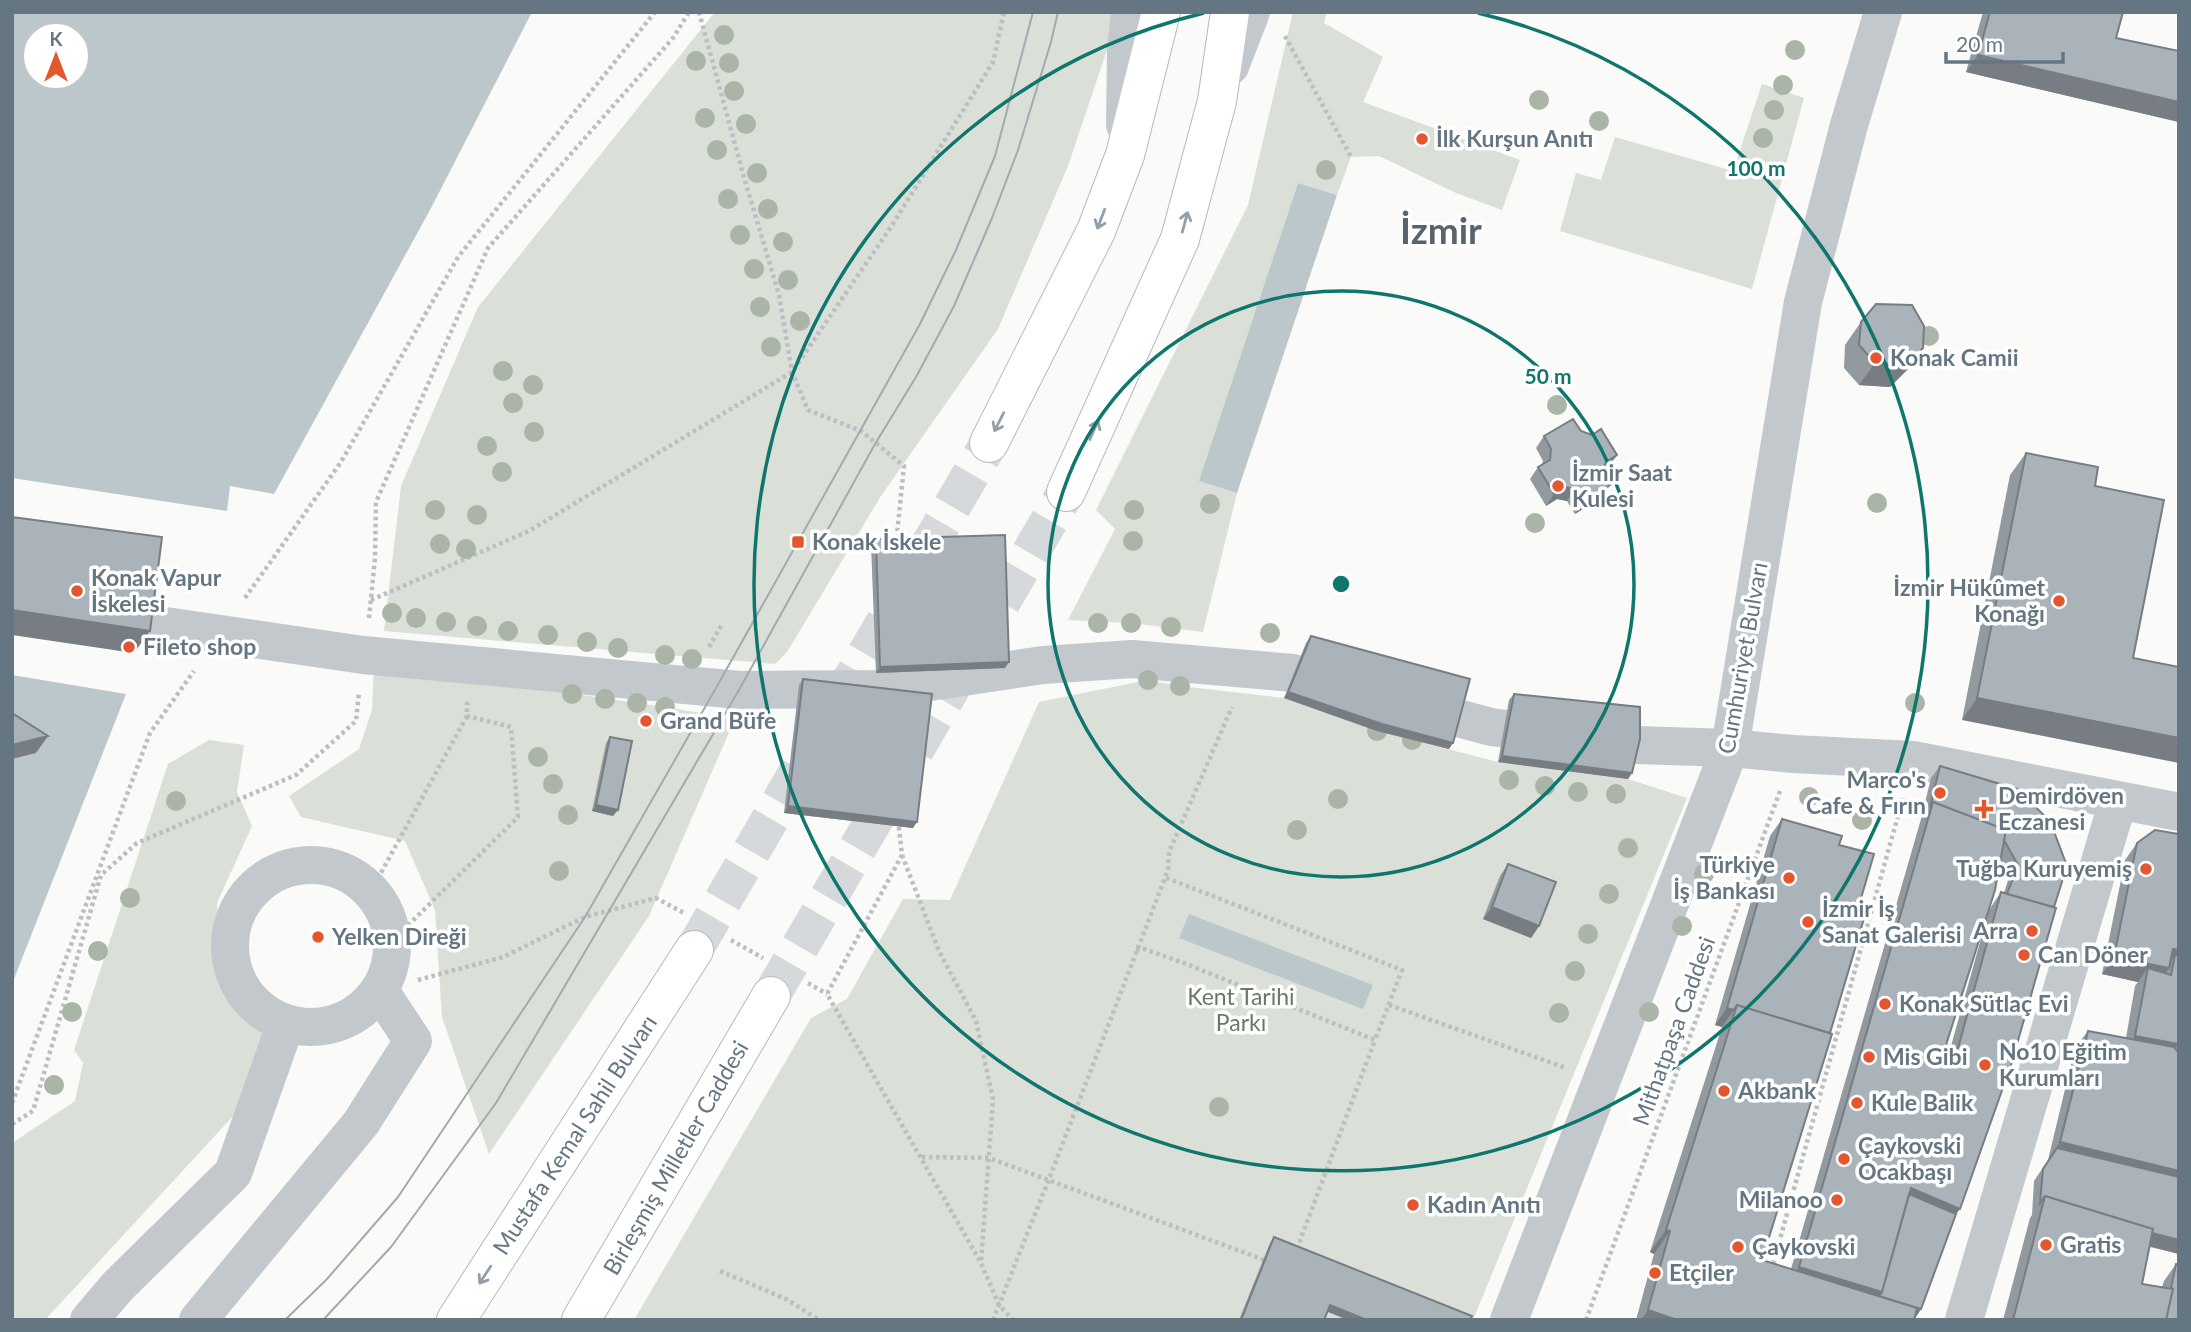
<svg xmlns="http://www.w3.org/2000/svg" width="2191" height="1332" viewBox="0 0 2191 1332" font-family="Lato,sans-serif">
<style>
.green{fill:#dadfd7}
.water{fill:#bbc7cb;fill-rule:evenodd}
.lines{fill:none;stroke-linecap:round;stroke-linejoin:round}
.major-tunnel{stroke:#d5d9db;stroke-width:38;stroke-dasharray:38 19;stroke-linecap:butt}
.major-casing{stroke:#b5babe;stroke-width:40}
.path{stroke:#bbbfc2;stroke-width:4.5;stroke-dasharray:3.5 3.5;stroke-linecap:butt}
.minor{stroke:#c3c8cc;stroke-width:38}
.major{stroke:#fff;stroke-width:38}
.tram{stroke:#a2aab0;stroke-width:2}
.tree{fill:#aab4a7}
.wall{fill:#929a9f;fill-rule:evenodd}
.shaded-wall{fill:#777d82}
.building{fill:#aab3b9;stroke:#777d82;stroke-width:2}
.oneway{stroke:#939fa8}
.ring{fill:none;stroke:#0f766e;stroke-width:3.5}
.poi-dot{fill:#e4572e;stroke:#fff;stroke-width:2.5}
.labels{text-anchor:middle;stroke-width:7;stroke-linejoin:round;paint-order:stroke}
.poi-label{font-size:23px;font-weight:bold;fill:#657683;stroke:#fff;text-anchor:start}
.street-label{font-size:23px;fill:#657683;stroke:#fff}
.park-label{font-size:23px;fill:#687a64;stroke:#fff}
.town-label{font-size:37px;font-weight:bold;fill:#57646e;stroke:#fff}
.centre{fill:#0f766e;stroke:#fff;stroke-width:3.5}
.ring-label{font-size:21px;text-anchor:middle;font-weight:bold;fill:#0f766e;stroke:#fff;stroke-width:7;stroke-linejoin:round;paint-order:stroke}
</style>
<rect width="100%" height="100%" fill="#fafaf8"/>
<path class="green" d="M715 12H1112L1111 38 1068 166 998 329 881 496 787 652 775 664 384 631 401 486 478 307Z
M1293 12H1327L1324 23 1383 57 1363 102 1520 160 1502 210 1456 193 1379 156 1351 157 1337 195 1298 183 1200 481 1237 493 1203 632 1131 623 1068 620 1115 529 1096 510 1248 205Z
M1762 84 1804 98 1752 289 1560 231 1576 173 1601 180 1615 137 1733 171Z
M374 665 665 707 735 719 649 916 489 1154 442 1017 435 910 405 841 301 817 289 796 359 749 372 710Z
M1148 680 1180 686 1284 698 1377 731 1498 762 1628 779 1687 798 1473 1320H634L811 1018 847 999 903 899 950 900 1039 702Z
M209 740 244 745 237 792 252 826 217 903 219 960 236 990 259 1018 267 1041 260 1087 45 1320H12V1143L75 1101 83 1063 74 1050 168 764Z"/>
<path class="water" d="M12 12H532L430 210 274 494 230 486 227 511 12 478ZM35 35H77V77H35Z
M1298 183 1337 195 1237 493 1199 481Z
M12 675 126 694 12 984Z
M1189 914 1373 985 1363 1009 1179 938Z"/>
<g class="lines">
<path class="major-tunnel" d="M694 950 989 443
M771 996 1066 492"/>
<defs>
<path id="major" d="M989 443 1096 231 1125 155 1161 12
M1066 492 1180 239 1217 101 1230 12
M456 1320 694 950
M581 1320 771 996"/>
</defs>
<use href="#major" class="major-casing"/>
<path class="path" d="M699 12 743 174 779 295 792 372 808 410 861 431 904 466 896 544
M1285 36 1351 157
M245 598 341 462 458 257 655 12
M371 600 529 531 792 372 891 227 993 62 1004 12
M369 618 375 558 376 502 488 248 673 38 689 12
M709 647 721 626
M898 820 902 855 827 994 981 1263
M902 855 939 951 976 1021 993 1099 981 1263 999 1305 1013 1320
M371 891 467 716
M393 940 518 817 511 727 467 716V702
M731 940 763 958
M1136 950 1144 949 1184 963 1375 1040 1402 970 1164 877
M418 980 503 957 585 917 656 898 684 913
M808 983 827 994
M1389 1005 1566 1068
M12 1103 150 733 194 671
M12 1124 33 1111 101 875 137 843 296 775 356 721 359 692
M922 1157 989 1158 1267 1261
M1297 1249 1375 1040
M1773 1264 1903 798
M720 1271 786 1299 819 1320
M993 1320 1049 1179 1168 870 1169 852 1232 707
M1586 1320 1780 791"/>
<path class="minor" d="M1230 66 1251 12
M1125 125 1126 50 1130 12
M138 622 363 655 739 690 883 689 1043 665 1132 659 1293 673 1345 687
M1410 705 1491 727 1636 745 1730 748 1793 754 1913 760 2179 812
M230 946a81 81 0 1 1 162 0a81 81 0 1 1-162 0Z
M89 1320 118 1286 233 1173 286 1023
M198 1320 361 1123 413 1041 380 991
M1509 1320 1730 748 1803 302 1849 125 1883 12
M1964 1320 2118 801"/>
<use href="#major" class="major"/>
<path class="tram" d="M285 1320 327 1279 398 1197 585 917 716 688 920 324 956 250 995 156 1033 12
M323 1320 391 1247 496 1103 739 690 875 444 916 377 954 306 992 218 1018 150 1051 42 1058 12"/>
</g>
<g class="tree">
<circle cx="724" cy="35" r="10"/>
<circle cx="1795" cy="50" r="10"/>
<circle cx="696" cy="61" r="10"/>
<circle cx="729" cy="63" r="10"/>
<circle cx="1783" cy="85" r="10"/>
<circle cx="734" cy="91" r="10"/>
<circle cx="1539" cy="100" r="10"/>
<circle cx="1774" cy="110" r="10"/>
<circle cx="705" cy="118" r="10"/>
<circle cx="1599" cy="121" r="10"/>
<circle cx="746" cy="124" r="10"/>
<circle cx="1763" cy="138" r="10"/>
<circle cx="717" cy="150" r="10"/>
<circle cx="1326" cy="170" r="10"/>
<circle cx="757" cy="173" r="10"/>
<circle cx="728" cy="199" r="10"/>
<circle cx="768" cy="209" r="10"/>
<circle cx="740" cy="235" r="10"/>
<circle cx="783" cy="242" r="10"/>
<circle cx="754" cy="269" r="10"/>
<circle cx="788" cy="280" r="10"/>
<circle cx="760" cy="307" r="10"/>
<circle cx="800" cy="321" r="10"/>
<circle cx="1929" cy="336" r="10"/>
<circle cx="771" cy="347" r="10"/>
<circle cx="503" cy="371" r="10"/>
<circle cx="533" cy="385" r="10"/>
<circle cx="513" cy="403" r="10"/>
<circle cx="1557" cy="405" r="10"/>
<circle cx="534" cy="432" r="10"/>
<circle cx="487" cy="446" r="10"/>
<circle cx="502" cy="472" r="10"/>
<circle cx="1877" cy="503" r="10"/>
<circle cx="1210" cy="504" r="10"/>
<circle cx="435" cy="510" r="10"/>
<circle cx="1134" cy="510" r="10"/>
<circle cx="477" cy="515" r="10"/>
<circle cx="1535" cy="523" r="10"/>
<circle cx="1133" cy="541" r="10"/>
<circle cx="440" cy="544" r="10"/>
<circle cx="466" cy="549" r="10"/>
<circle cx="392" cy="613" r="10"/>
<circle cx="416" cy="618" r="10"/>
<circle cx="446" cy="622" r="10"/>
<circle cx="1098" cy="623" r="10"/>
<circle cx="1131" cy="623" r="10"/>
<circle cx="477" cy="626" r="10"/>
<circle cx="1171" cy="627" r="10"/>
<circle cx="508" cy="631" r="10"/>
<circle cx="1270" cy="633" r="10"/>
<circle cx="548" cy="635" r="10"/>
<circle cx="587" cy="642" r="10"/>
<circle cx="618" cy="648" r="10"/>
<circle cx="665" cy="655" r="10"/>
<circle cx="692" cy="659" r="10"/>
<circle cx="1148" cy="680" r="10"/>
<circle cx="1180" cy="686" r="10"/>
<circle cx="572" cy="694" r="10"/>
<circle cx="605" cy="699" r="10"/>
<circle cx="637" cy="703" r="10"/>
<circle cx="1915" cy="703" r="10"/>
<circle cx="665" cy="707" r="10"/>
<circle cx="1377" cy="731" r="10"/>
<circle cx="1412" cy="740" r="10"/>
<circle cx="538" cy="757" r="10"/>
<circle cx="1509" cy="780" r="10"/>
<circle cx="553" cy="784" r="10"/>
<circle cx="1545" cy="786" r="10"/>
<circle cx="1578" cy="792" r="10"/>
<circle cx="1616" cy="794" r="10"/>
<circle cx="1809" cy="797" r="10"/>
<circle cx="1338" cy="799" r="10"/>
<circle cx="176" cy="801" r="10"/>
<circle cx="568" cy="815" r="10"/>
<circle cx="1862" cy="820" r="10"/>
<circle cx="1297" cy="830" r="10"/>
<circle cx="1628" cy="848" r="10"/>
<circle cx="559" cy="871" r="10"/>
<circle cx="1704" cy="874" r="10"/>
<circle cx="1609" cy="894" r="10"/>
<circle cx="130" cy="898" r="10"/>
<circle cx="1682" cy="926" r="10"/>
<circle cx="1588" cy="934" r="10"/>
<circle cx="98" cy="951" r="10"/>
<circle cx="1575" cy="971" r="10"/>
<circle cx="72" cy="1012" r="10"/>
<circle cx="1649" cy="1012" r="10"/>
<circle cx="1559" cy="1013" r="10"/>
<circle cx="54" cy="1085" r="10"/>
<circle cx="1219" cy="1107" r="10"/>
</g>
<path class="wall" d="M1983 12H2123L2116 38 2179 51V122L1966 72Z
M1861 322 1923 348 1907 370 1890 387 1859 385 1844 368 1845 345Z
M1581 431 1617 455 1608 467 1603 471 1602 497 1575 514 1567 501 1557 499 1546 506 1530 479 1538 467 1542 465 1543 461 1536 448 1544 436Z
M2026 453 2095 486 2164 500 1962 720 2010 475Z
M876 539 1005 668 876 673 871 545Z
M1311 636 1449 749 1377 731 1284 698 1306 643Z
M803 679 913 828 784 813 799 685Z
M1514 694 1632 773 1628 779 1498 762 1509 700Z
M610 737 613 816 592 811 606 743Z
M1940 766 2050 821 1956 1214 1921 1309 1914 1320H1636L1654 1254 1650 1252 1722 1027 1715 1025 1770 836 1782 819 1839 845 1857 912 1762 1260 1791 1269 1921 819 1931 778ZM2000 860 2009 877 2004 893 2001 892 1989 910 1951 1046 1946 1045Z
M2179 834V1254L2150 1247 2142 1284 2162 1287 2164 1281 2176 1264 2179 1320H2003L2030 1218 2032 1215 2034 1181 2048 1160 2075 1048 2088 1031 2126 1038 2135 986 2138 982 2102 974 2125 860 2137 843Z
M1508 864 1539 926 1531 938 1483 919 1500 876Z
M1274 1237 1348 1320 1328 1312 1324 1320H1239L1270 1243Z"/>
<path class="shaded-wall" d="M1978 55 2179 102V122L1966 72Z
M1923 348 1907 370 1890 387 1859 385 1875 363Z
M1617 455 1608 467 1597 474 1606 462Z
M1610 485 1602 497 1575 514 1583 502Z
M1566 487 1575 489 1567 501 1557 499 1546 506 1554 494Z
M12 610 150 631 134 653 12 635Z
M1009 662 1005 668 876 673 880 667Z
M1288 692 1453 743 1449 749 1377 731 1284 698Z
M1977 698 2179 738V763L1962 720Z
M48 736 36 753 12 759V745Z
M1502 756 1632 773 1628 779 1498 762Z
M596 805 618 810 613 816 592 811Z
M788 806 917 822 913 828 784 813Z
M1492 907 1539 926 1531 938 1483 919Z
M2173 949 2179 950V970L2175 955 2167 968Z
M2114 957 2169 968 2157 986 2148 968 2138 982 2102 974Z
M1727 1008 1734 1010 1722 1027 1715 1025Z
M2135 1036 2178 1044 2166 1062 2123 1054Z
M2060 1142 2179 1171V1181L2048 1160Z
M1911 1188 1960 1209 1947 1226 1903 1207Z
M2043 1204 2179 1240V1254L2040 1217Z
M1666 1230 1670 1231 1654 1254 1650 1252Z
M1799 1267 1882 1292 1921 1309 1914 1320 1786 1284Z
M1330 1305 1367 1320H1348L1326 1311Z
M1648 1310 1677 1320H1641Z"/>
<path class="building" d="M1990 12H2123L2116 38 2179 51V102L1978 55Z
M1876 304 1912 305 1924 326 1923 348 1906 365 1875 363 1859 345 1861 322Z
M1573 419 1581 431 1592 435 1601 429 1617 455 1606 462 1602 472 1610 485 1583 502 1575 489 1566 487 1554 494 1538 467 1550 460 1551 449 1544 436Z
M2026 453 2098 467 2095 486 2164 500 2133 658 2179 667V738L1977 698Z
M12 517 162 537 150 631 12 610Z
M1005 535 1009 662 880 667 876 539Z
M1311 636 1470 679 1453 743 1382 724 1288 692Z
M803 679 932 694 917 822 788 806Z
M1514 694 1640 707V739L1632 773 1502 756Z
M12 714 15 715 48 736 12 745Z
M610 737 632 741 618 810 596 805Z
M1940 766 2017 789 2050 821 2067 866 2054 907 2007 894 2018 865 2004 840 2006 830 1933 802 1930 807Z
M1933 802 2006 830 1995 890 1946 1045 1958 1048 2001 892 2056 908 2011 1065 1960 1209 1911 1188 1882 1292 1799 1267Z
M1782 819 1842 836 1839 845 1874 854 1857 912 1865 915 1830 1033 1737 1005 1734 1010 1727 1008Z
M2155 830 2179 834V950L2173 949 2169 968 2114 957 2137 843Z
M1508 864 1556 882 1539 926 1492 907Z
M2175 955 2179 956V1045L2178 1044 2135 1036 2148 968 2171 975Z
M1737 1005 1832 1034 1762 1260 1917 1308 1914 1320H1677L1648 1310 1670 1231 1666 1230Z
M2088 1031 2174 1047 2179 1053V1171L2060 1142Z
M2057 1148 2179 1177V1240L2152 1233 2153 1229 2045 1196 2040 1203 2043 1169Z
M1909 1194 1956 1214 1921 1309 1879 1296 1882 1292Z
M2045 1196 2153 1229 2142 1284 2173 1289 2166 1320H2013Z
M1274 1237 1472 1316 1470 1320H1367L1330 1305 1324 1320H1241Z
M2176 1264H2179V1320H2166L2173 1289 2171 1288Z"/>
<defs><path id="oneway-shaft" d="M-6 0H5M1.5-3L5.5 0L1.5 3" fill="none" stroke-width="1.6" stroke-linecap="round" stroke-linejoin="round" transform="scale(1.75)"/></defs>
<g class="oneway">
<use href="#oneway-shaft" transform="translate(1101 219) rotate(111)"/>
<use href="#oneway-shaft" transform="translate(1185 222) rotate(-75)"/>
<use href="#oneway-shaft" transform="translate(999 422) rotate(117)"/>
<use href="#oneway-shaft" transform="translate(1094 430) rotate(-66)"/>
<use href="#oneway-shaft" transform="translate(485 1275) rotate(123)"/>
</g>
<g class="ring">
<circle cx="1341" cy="584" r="293"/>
<path d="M1478 13A587 587 0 1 1 1204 13"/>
</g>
<g class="poi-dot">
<circle cx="1422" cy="139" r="7"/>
<circle cx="1876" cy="358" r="7"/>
<circle cx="1558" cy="486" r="7"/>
<rect x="791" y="535" width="14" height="14" rx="3.5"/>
<circle cx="77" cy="591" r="7"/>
<circle cx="2059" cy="601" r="7"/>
<circle cx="129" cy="647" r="7"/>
<circle cx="646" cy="721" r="7"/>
<circle cx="1940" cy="793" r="7"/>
<path d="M1980.5 798.5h7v7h7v7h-7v7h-7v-7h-7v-7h7z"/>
<circle cx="2146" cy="869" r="7"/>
<circle cx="1789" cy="878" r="7"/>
<circle cx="1808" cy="922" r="7"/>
<circle cx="2032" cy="931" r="7"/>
<circle cx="318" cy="937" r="7"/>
<circle cx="2024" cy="955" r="7"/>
<circle cx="1885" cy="1004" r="7"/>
<circle cx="1869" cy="1057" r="7"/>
<circle cx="1985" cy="1065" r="7"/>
<circle cx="1724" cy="1091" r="7"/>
<circle cx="1857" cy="1103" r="7"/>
<circle cx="1844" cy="1159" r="7"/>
<circle cx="1837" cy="1200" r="7"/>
<circle cx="1413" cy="1205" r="7"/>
<circle cx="2046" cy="1245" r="7"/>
<circle cx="1738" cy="1247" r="7"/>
<circle cx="1655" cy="1273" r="7"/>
</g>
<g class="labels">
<g class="poi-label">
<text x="1436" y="147">İlk Kurşun Anıtı</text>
<text x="1890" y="366">Konak Camii</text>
<text x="1572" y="481">İzmir Saat<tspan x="1572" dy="26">Kulesi</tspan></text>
<text x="812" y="550">Konak İskele</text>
<text x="91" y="586">Konak Vapur<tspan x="91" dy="26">İskelesi</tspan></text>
<text x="2045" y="596" text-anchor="end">İzmir Hükûmet<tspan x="2045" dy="26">Konağı</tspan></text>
<text x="143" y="655">Fileto shop</text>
<text x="660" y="729">Grand Büfe</text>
<text x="1926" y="788" text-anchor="end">Marco's<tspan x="1926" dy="26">Cafe &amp; Fırın</tspan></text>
<text x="1998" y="804">Demirdöven<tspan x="1998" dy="26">Eczanesi</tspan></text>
<text x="1775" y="873" text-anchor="end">Türkiye<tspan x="1775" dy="26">İş Bankası</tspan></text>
<text x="2132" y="877" text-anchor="end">Tuğba Kuruyemiş</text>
<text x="1822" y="917">İzmir İş<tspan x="1822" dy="26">Sanat Galerisi</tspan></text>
<text x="2018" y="939" text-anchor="end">Arra</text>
<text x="332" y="945">Yelken Direği</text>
<text x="2038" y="963">Can Döner</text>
<text x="1899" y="1012">Konak Sütlaç Evi</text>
<text x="1999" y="1060">No10 Eğitim<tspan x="1999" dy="26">Kurumları</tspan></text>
<text x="1883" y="1065">Mis Gibi</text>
<text x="1738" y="1099">Akbank</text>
<text x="1871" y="1111">Kule Balik</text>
<text x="1858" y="1154">Çaykovski<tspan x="1858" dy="26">Ocakbaşı</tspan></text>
<text x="1823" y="1208" text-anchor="end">Milanoo</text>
<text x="1427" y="1213">Kadın Anıtı</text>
<text x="2060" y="1253">Gratis</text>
<text x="1752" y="1255">Çaykovski</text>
<text x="1669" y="1281">Etçiler</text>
</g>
<g class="street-label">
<text transform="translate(1743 658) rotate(-80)" y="8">Cumhuriyet Bulvarı</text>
<text transform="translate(1674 1031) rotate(-70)" y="8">Mithatpaşa Caddesi</text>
<text transform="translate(575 1135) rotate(-57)" y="8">Mustafa Kemal Sahil Bulvarı</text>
<text transform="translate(676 1158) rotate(-60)" y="8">Birleşmiş Milletler Caddesi</text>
</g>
<g class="park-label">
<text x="1241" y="1005">Kent Tarihi<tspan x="1241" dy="26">Parkı</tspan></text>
</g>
<g class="town-label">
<text x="1441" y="244">İzmir</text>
</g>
</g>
<circle cx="1341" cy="584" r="10" class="centre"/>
<g class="ring-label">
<text x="1756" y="176">100 m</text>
<text x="1548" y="384">50 m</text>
</g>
<rect width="2191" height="1332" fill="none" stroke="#657683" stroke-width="28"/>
<g transform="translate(56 56)"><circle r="33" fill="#ffffff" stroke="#c1c8cd" stroke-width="2"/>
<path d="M0-5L12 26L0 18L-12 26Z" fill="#e4572e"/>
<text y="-10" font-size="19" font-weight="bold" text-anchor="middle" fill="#657683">K</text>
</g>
<path d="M1946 52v10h117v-10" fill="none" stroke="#657683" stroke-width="3.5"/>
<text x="1956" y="52" font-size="21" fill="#657683" stroke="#ffffff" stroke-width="5" paint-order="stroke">20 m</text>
</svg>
